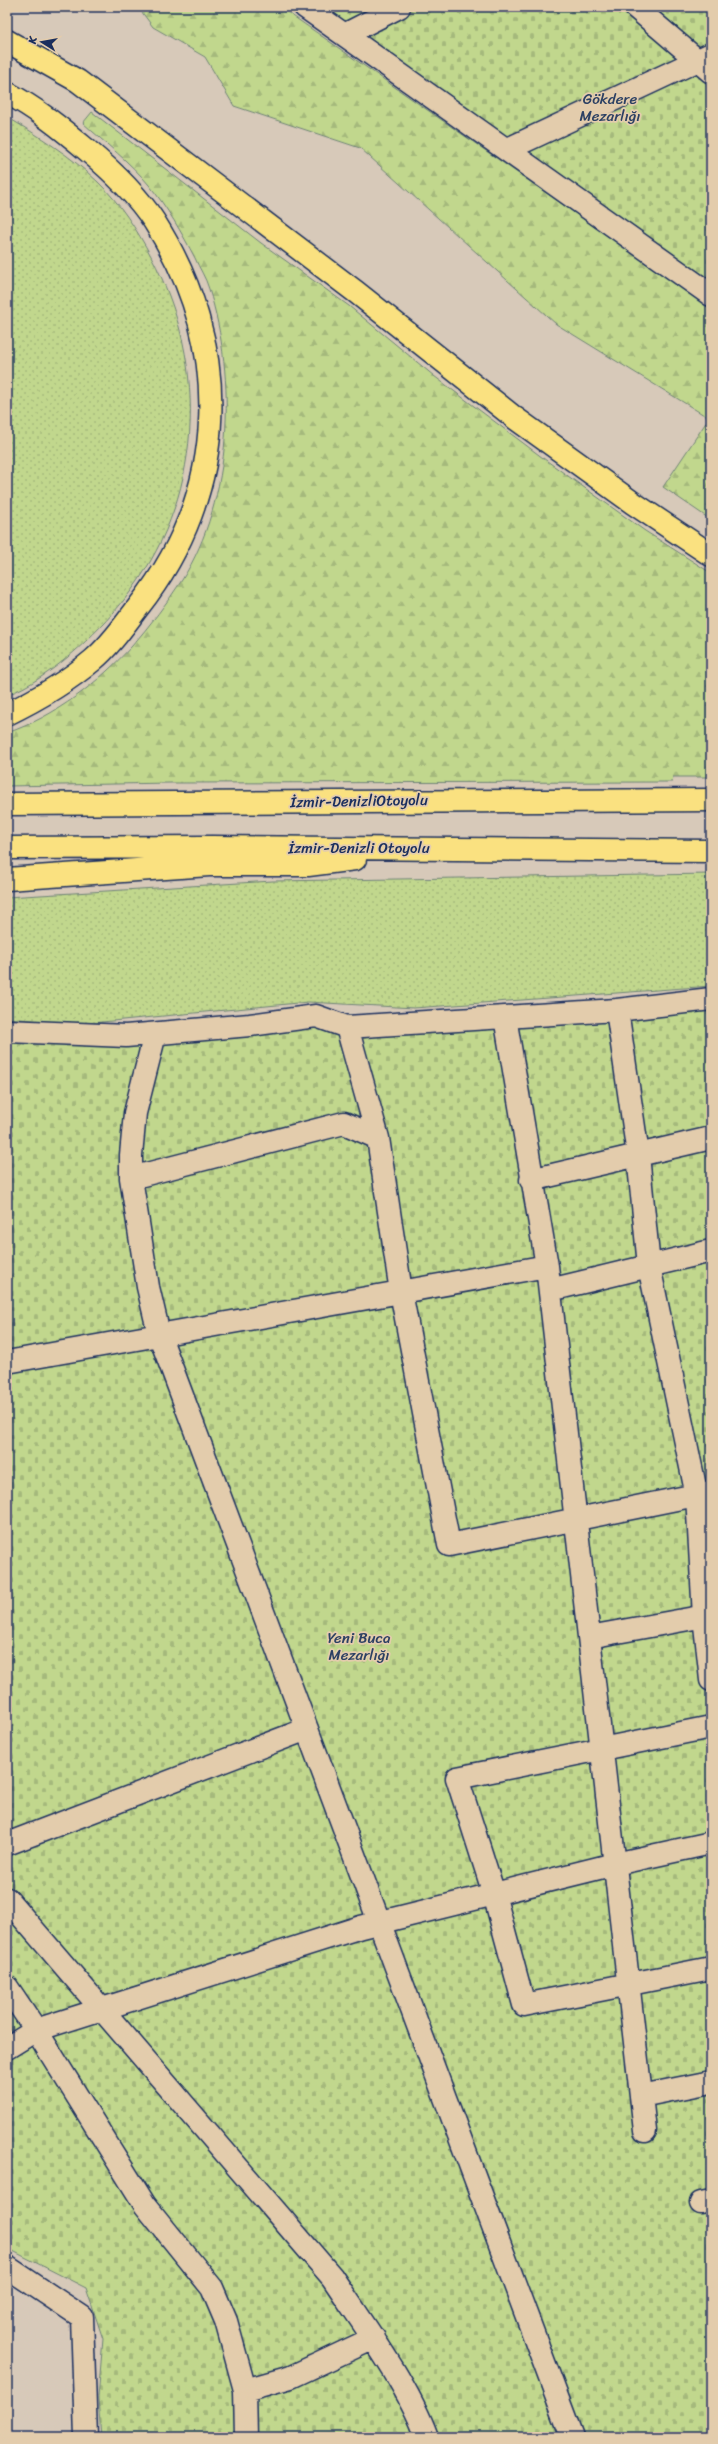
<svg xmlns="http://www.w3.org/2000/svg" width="718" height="2444" viewBox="0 0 718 2444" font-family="Sriracha,sans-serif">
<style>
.grass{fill:url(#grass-dots);stroke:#6e8376}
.forest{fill:url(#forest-firs);stroke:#6e8376}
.cemetery{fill:url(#cemetery-stones);stroke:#6e8376}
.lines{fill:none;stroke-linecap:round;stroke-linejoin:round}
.minor-casing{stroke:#1b2f5e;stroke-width:25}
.highway-casing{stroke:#1b2f5e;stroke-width:25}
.minor{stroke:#e3ccac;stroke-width:22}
.highway{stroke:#fae180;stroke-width:22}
.labels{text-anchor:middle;stroke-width:3.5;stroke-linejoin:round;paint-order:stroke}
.park-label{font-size:15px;fill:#2c4063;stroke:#e3ccac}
.street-label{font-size:15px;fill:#1b2f5e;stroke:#e3ccac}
</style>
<defs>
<pattern id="grass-dots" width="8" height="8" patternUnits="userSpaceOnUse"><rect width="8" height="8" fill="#c1d78d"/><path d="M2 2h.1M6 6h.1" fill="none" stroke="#a5b97c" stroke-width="1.8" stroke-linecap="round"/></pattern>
<pattern id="forest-firs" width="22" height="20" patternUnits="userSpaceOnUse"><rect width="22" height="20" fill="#c1d78d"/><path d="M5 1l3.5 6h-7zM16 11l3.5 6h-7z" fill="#a5b97c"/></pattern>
<pattern id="cemetery-stones" width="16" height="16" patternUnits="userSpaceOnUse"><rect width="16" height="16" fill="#c1d78d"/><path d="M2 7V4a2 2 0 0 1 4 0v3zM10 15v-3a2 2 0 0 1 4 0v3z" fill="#a5b97c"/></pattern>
</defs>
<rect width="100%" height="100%" fill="#d7c9b9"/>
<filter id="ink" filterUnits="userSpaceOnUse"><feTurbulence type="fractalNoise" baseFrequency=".025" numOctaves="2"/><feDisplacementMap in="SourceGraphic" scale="8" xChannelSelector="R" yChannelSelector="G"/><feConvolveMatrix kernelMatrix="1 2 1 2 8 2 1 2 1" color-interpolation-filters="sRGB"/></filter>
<g filter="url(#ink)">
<path class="grass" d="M7 117C39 136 71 156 98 182 120 203 137 230 151 256 210 367 204 500 124 600 96 635 49 679 7 695Z
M711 874V986L414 1008 308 1002 81 1024 7 1018V897L273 881Z"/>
<path class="forest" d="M138 7H280L711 308V520L663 487 709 418 556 324 360 148 234 106 205 57 153 27Z
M92 112 261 243 349 306 434 376 547 461 645 531 711 573V777H673L672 782 170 783 7 786V733C56 716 98 683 132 646 150 625 167 603 182 580 233 499 237 378 209 289 206 278 199 268 195 258 182 233 167 207 149 185 131 163 105 143 83 123Z"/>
<path class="cemetery" d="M295 7H711V304Z
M711 1007V2437H101L98 2398 103 2339 86 2288 7 2248V1038L310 1023Z"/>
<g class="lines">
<defs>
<path id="minor" d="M305 7 711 295
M635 7 711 72
M346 34 399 7
M508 149 711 54
M617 1010 638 1155 649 1266 697 1496 704 1616 711 1680
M505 1017 617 1010 711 999
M347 1027 505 1017 547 1266
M7 1031 126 1036 250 1025 316 1016 347 1027 378 1138
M155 1034 135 1113 131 1155V1178L148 1287 159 1334 572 2437
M131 1178 344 1123 378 1138 401 1292 449 1545 711 1492
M531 1180 711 1138
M550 1290 711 1251
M7 1362 547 1266 645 2131
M589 1637 711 1615
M711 1727 457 1778 494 1894 524 2005 711 1968
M7 1844 307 1729
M7 1899 332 2277C364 2325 407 2383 427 2437
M7 1987 36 2030 145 2205 212 2288 226 2321 245 2390 246 2437
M7 2048 36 2030 361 1927 615 1864 711 1843
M641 2096 711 2082
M701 2203 711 2201
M7 2267 82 2317 86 2437
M245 2390 291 2377 374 2338"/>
<path id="highway" d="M7 41 78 81 356 292 515 418 633 503 711 555
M7 93C36 108 62 129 87 150 111 170 137 195 154 221 233 345 230 490 139 606 125 624 111 645 93 660 67 682 38 699 7 714
M7 804 711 800
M7 848 212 847 711 851
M7 879 209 865H308L355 859"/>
</defs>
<use href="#minor" class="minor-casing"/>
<use href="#highway" class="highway-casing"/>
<use href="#minor" class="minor"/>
<use href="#highway" class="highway"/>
</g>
</g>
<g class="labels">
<g class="park-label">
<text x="610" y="104">Gökdere<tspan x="610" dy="17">Mezarlığı</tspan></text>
<text x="359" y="1643">Yeni Buca<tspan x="359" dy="17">Mezarlığı</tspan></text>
</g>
<g class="street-label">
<text transform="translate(359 801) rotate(-1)" y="5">İzmir-DenizliOtoyolu</text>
<text x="359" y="853">İzmir-Denizli Otoyolu</text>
</g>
</g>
<rect width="718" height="2444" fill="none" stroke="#e3ccac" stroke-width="24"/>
<rect x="12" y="12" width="694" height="2420" fill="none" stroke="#1b2f5e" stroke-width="1.5" filter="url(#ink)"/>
<g transform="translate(42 42) rotate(281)" stroke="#e3ccac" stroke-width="3" paint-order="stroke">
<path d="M0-3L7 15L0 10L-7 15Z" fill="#1b2f5e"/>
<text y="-6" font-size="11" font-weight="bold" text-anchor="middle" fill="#1b2f5e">K</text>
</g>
</svg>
